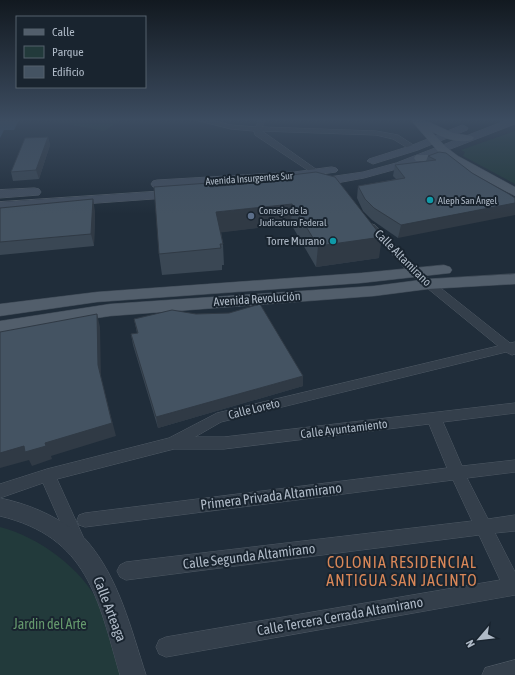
<svg xmlns="http://www.w3.org/2000/svg" width="515" height="675" viewBox="0 0 515 675" font-family="'Asap Condensed',sans-serif">
<style>
.green{fill:#223a3b}
.water{fill:#334a63}
.lines{fill:none;stroke-linecap:round;stroke-linejoin:round}
.minor-casing{stroke:#4f5a65;stroke-width:1}
.tertiary-casing{stroke:#4f5a65;stroke-width:1}
.secondary-casing{stroke:#4f5a65;stroke-width:1}
.primary-casing{stroke:#3d4854;stroke-width:1}
.minor{fill:#343f4b;fill-rule:evenodd}
.tertiary{fill:#343f4b;fill-rule:evenodd}
.secondary{fill:#424e5e;fill-rule:evenodd}
.primary{fill:#525e6b;fill-rule:evenodd}
.wall{fill:#3a4754}
.shaded-wall{fill:#303a45}
.building{fill:#445362;stroke:#303a45}
.culture-dot{fill:#0f9aa8;stroke:#19242f;stroke-width:1.5}
.service-dot{fill:#5c6f8a;stroke:#19242f;stroke-width:1.5}
.labels{text-anchor:middle;stroke-width:4;stroke-linejoin:round;paint-order:stroke}
.far-street-label{font-size:10px;fill:#afbac7;stroke:#19242f}
.far-poi-label{font-size:10px;fill:#afbac7;stroke:#19242f;text-anchor:start}
.poi-label{font-size:12px;fill:#afbac7;stroke:#19242f;text-anchor:end}
.street-label{font-size:12px;fill:#afbac7;stroke:#19242f}
.near-street-label{font-size:14px;fill:#afbac7;stroke:#19242f}
.near-park-label{font-size:14px;fill:#65996d;stroke:#19242f}
.near-neighbourhood-label{font-size:16px;letter-spacing:1px;fill:#d98758;stroke:#19242f}
</style>
<rect width="100%" height="100%" fill="#202d3a"/>
<path class="green" d="M41 119H123L104 131Z
M515 131V184L463 156 465 152 461 150Z
M0 527C37 536 83 569 99 604 103 612 104 620 106 628 111 644 116 659 121 675H0Z"/>
<path class="water" d="M19 120 14 130H4L0 138V121Z"/>
<g class="lines">
<defs>
<path id="minor" d="M192 119H206L231 125 256 127 259 119H266L262 127 376 131 398 135 418 148 417 150H411L393 139 376 135 262 131 327 177 328 179 324 181 255 135 254 131 231 129Z
M372 224 375 225 418 270 510 343 515 342V354L512 355 506 352 221 422 195 437H224L515 403V413L443 422 462 466 515 460V472L467 478 488 519 515 515V531L495 533 515 572V595L166 657 159 654 156 647 159 640 166 637 500 580 479 535 126 580 120 577 117 571 120 565 126 562 472 521 453 480 85 527 79 525 77 520 79 515 85 513 447 468 429 424 224 449H174L57 479 86 543 84 549 78 551 72 549 43 483 0 498V484L47 469 169 438 217 413 498 346 410 274 369 229 367 227 369 225Z
M515 660V675H482L485 668Z"/>
<path id="tertiary" d="M0 498C28 504 52 514 75 531 79 534 84 537 87 541 119 578 131 629 146 675H120C98 599 88 537 0 516Z"/>
<path id="secondary" d="M510 119H515V124L404 167 364 178 315 187 311 186 309 183 311 180 315 179 363 172 396 163Z
M463 125 468 128 467 130 418 150 373 164 367 161 369 159 410 146Z
M332 167 336 168 338 170 336 172 294 178 157 188 153 187 151 184 153 181 157 180 294 172Z
M35 188 39 189 41 192 39 195 0 198V190Z
M177 190 181 191 183 194 181 197 0 210V202Z"/>
<path id="primary" d="M410 119 427 121 453 133 472 136 474 138 472 140C458 144 444 138 432 132L446 147 458 156 515 187V196L452 163 416 161 414 158 416 155H441Z
M444 265 450 267 452 270 450 273 361 283 97 302 0 316V304L97 292 361 273Z
M515 274V284L428 289 374 296 110 316 0 333V321L110 304 374 286 428 279Z"/>
</defs>
<use href="#minor" class="minor-casing"/>
<use href="#tertiary" class="tertiary-casing"/>
<use href="#secondary" class="secondary-casing"/>
<use href="#primary" class="primary-casing"/>
<use href="#minor" class="minor"/>
<use href="#tertiary" class="tertiary"/>
<use href="#secondary" class="secondary"/>
<use href="#primary" class="primary"/>
</g>
<path class="wall" d="M48 137 50 145 39 179 13 181 11 172Z
M439 152 398 238 372 220 363 211 357 198 358 186 396 179 393 176 395 165 426 161 428 156Z
M275 177 379 258 316 267 291 224 221 232 223 244 224 265H222V270L162 275 159 254 210 187 275 181Z
M0 208 95 211 94 246 0 255Z
M134 319 303 376V386L158 428 133 345 131 334 137 333Z"/>
<path class="shaded-wall" d="M48 137 50 145 39 179 36 170Z
M93 199 95 211 94 246 91 234Z
M515 203V215L398 238 401 225Z
M292 204 291 224 217 233 216 212Z
M382 237 379 258 316 267 318 246Z
M97 314 100 327 101 378 116 436 51 456 52 459 32 466 29 460 0 468V453L24 446 45 443 98 365Z
M303 376V386L158 428 156 417Z"/>
<path class="building" d="M48 137 36 170 11 172 25 138Z
M439 152 446 153 472 173 509 194 515 198V203L401 225 374 208 365 199 358 186 405 178 395 165 436 160 428 156Z
M316 172 335 177 382 237 318 246 292 204 216 212 223 244H220L221 248 159 254 154 187 209 183 210 187 278 181 275 177Z
M93 199 91 234 0 242V208Z
M260 304 303 376 156 417 131 334 138 333 134 319 172 310 196 314 229 313Z
M97 314 98 365 112 423 45 443 46 446 25 452 24 446 0 453V332Z"/>
<linearGradient id="sky" x2="0" y2="1"><stop stop-color="#121920"/><stop offset="0.56" stop-color="#3c4c60"/><stop offset="1" stop-color="#3c4c60" stop-opacity="0"/></linearGradient>
<rect width="515" height="214" fill="url(#sky)"/>
<g class="culture-dot">
<circle cx="430" cy="200" r="4"/>
<circle cx="333" cy="241" r="4"/>
</g>
<circle class="service-dot" cx="251" cy="216" r="4"/>
<g class="labels">
<g class="far-street-label">
<text transform="translate(249 178) rotate(-4)" y="4">Avenida Insurgentes Sur</text>
</g>
<g class="far-poi-label">
<text x="438" y="204">Aleph San Ángel</text>
<text x="259" y="214">Consejo de la<tspan x="259" dy="12">Judicatura Federal</tspan></text>
</g>
<g class="poi-label">
<text x="325" y="245">Torre Murano</text>
</g>
<g class="street-label">
<text transform="translate(403 258) rotate(45)" y="4">Calle Altamirano</text>
<text transform="translate(257 299) rotate(-4)" y="4">Avenida Revolución</text>
<text transform="translate(254 409) rotate(-14)" y="4">Calle Loreto</text>
<text transform="translate(344 429) rotate(-7)" y="4">Calle Ayuntamiento</text>
</g>
<g class="near-street-label">
<text transform="translate(271 496) rotate(-7)" y="5">Primera Privada Altamirano</text>
<text transform="translate(249 556) rotate(-7)" y="5">Calle Segunda Altamirano</text>
<text transform="translate(110 609) rotate(69)" y="5">Calle Arteaga</text>
<text transform="translate(340 616) rotate(-10)" y="5">Calle Tercera Cerrada Altamirano</text>
</g>
<g class="near-park-label">
<text x="50" y="629">Jardin del Arte</text>
</g>
<g class="near-neighbourhood-label">
<text x="402" y="568">COLONIA RESIDENCIAL<tspan x="402" dy="18">ANTIGUA SAN JACINTO</tspan></text>
</g>
</g>
<rect x="16" y="16" width="130" height="72" fill="#19242f" stroke="#55606c"/>
<rect x="24" y="29" width="20" height="6" fill="#525e6b" stroke="#55606c"/>
<text x="52" y="36" font-size="12" fill="#afbac7">Calle</text>
<rect x="24" y="46" width="20" height="12" fill="#223a3b" stroke="#55606c"/>
<text x="52" y="56" font-size="12" fill="#afbac7">Parque</text>
<rect x="24" y="66" width="20" height="12" fill="#445362" stroke="#55606c"/>
<text x="52" y="76" font-size="12" fill="#afbac7">Edificio</text>
<g transform="translate(479 639) rotate(242)" stroke="#19242f" stroke-width="3" paint-order="stroke">
<path d="M0-3L7 15L0 10L-7 15Z" fill="#afbac7"/>
<text y="-6" font-size="11" font-weight="bold" text-anchor="middle" fill="#afbac7">N</text>
</g>
</svg>
